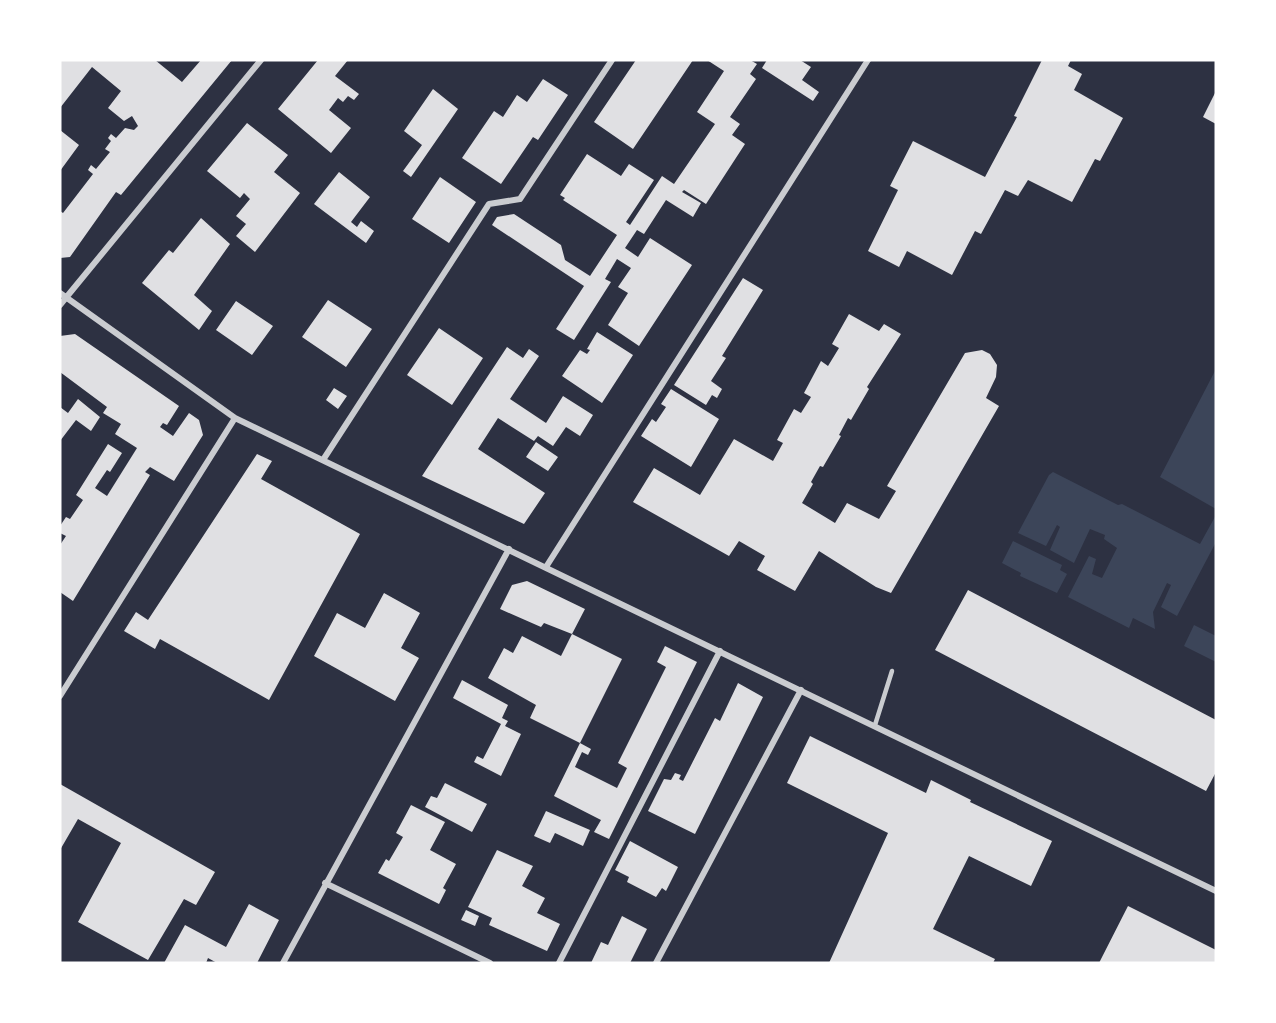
<svg xmlns="http://www.w3.org/2000/svg" width="1276" height="1023" viewBox="0 0 1276 1023" font-family="Rubik,sans-serif">
<style>
.green{fill:#3c4559}
.building{fill:#e0e0e3}
.lines{fill:none;stroke-linecap:round;stroke-linejoin:round}
.service{stroke:#caccd0;stroke-width:4.5}
.minor{stroke:#caccd0;stroke-width:6}
</style>
<rect width="100%" height="100%" fill="#2d3142"/>
<path class="green" d="M1216 369V509L1160 477Z
M1053 472 1118 505 1122 504 1200 544 1216 515V542L1177 616 1161 607 1171 585 1167 583 1153 612 1155 629 1133 618 1129 628 1068 597 1089 556 1096 559 1092 574 1102 578 1117 548 1104 539 1105 535 1090 529 1074 563 1050 550 1060 527 1057 525 1046 546 1018 533 1049 475Z
M1013 541 1062 565 1060 570 1067 574 1057 593 1020 576 1021 573 1002 563Z
M1194 625 1216 636V662L1184 646Z"/>
<path class="building" d="M60 60H155L182 82 201 60H232L121 195 116 192 70 257 60 258V211L63 213 93 174 88 170 91 165 96 169 110 152 105 149 111 141 108 138 111 134 116 138 125 128 134 130 138 126 132 116 124 121 108 108 121 91 92 67 60 108Z
M318 60H348L335 76 359 94 354 100 348 96 343 102 338 98 329 110 351 128 331 153 278 109Z
M636 60H693L633 149 594 122Z
M707 60H750L757 64 750 74 756 79 730 117 740 124 732 135 745 144 706 204 684 190 682 192 701 203 693 217 666 200 644 234 637 230 625 248 638 257 650 238 692 265 639 346 608 325 628 293 618 287 631 268 617 259 605 279 611 282 574 340 556 329 584 286 492 225 497 217 514 214 561 245 565 260 590 276 617 235 563 200 565 198 560 195 587 154 621 176 629 164 654 180 626 222 630 225 662 176 674 184 715 124 697 112 724 71Z
M767 60H800L811 67 802 80 819 92 813 101 762 68Z
M1042 60H1071L1068 66 1082 74 1074 90 1123 118 1100 161 1095 159 1072 202 1028 180 1018 196 1005 190 981 234 975 231 952 275 907 251 899 267 868 251 898 190 890 186 913 141 985 177 1017 117 1014 116Z
M543 79 568 95 538 140 533 137 501 184 462 158 494 111 503 117 517 95 527 102Z
M433 89 458 109 411 177 403 171 422 145 404 131Z
M1216 91V124L1203 117Z
M247 123 288 155 274 172 300 193 255 252 236 236 246 224 236 216 250 199 244 193 240 198 207 171Z
M60 130 79 145 60 171Z
M339 172 370 197 351 222 357 227 361 221 374 231 366 243 314 204Z
M440 177 476 202 449 243 412 219Z
M201 218 230 244 194 295 212 311 199 330 142 283 169 250 173 253Z
M743 278 763 290 722 356 726 358 711 381 722 389 717 398 712 395 706 405 674 385Z
M328 300 372 329 346 367 302 337Z
M236 301 273 326 252 355 216 330Z
M849 314 879 331 884 324 901 334 867 387 869 389 851 420 848 418 839 435 841 436 823 467 820 466 811 482 813 484 802 503 835 523 847 503 879 519 896 491 887 486 965 353 982 350 990 354 997 365 996 377 986 398 999 406 891 593 876 587 819 551 795 591 757 570 765 556 739 541 729 556 633 502 654 468 700 495 734 439 773 461 783 443 777 440 794 409 801 413 811 397 804 393 821 361 828 366 839 348 832 344Z
M439 328 483 358 452 405 407 375Z
M597 332 633 355 602 403 562 376 580 350 587 354 590 350 587 349Z
M75 334 179 406 167 425 163 423 160 427 173 436 189 413 199 420 203 435 174 481 150 467 145 472 150 475 73 601 60 592V545L66 536 60 533V526L66 517 70 519 83 500 76 495 108 444 122 453 110 472 107 470 95 488 107 496 137 448 115 434 121 424 103 413 107 407 60 372V336Z
M507 347 523 358 529 349 539 356 510 399 546 423 563 396 593 415 580 436 566 427 553 446 538 436 534 441 498 418 478 449 545 493 524 524 422 476Z
M334 388 347 396 338 409 326 400Z
M671 389 719 419 691 467 641 436 652 419 656 422 666 407 661 404Z
M78 399 100 417 91 431 76 420 60 441V407L68 413Z
M536 442 558 457 548 471 526 457Z
M257 454 272 461 261 479 360 534 269 700 160 639 155 649 124 631 136 612 148 620Z
M527 581 585 609 572 634 622 659 580 743 530 718 536 705 488 678 504 648 513 653 522 636 561 656 572 634 544 623 541 627 500 609 512 585Z
M968 590 1216 720V772L1206 791 935 650Z
M384 593 420 613 401 648 419 658 395 701 314 656 337 613 365 628Z
M665 646 697 662 609 839 594 832 601 820 554 796 580 743 591 749 588 755 582 752 575 767 617 788 627 768 618 763 666 667 657 662Z
M462 680 508 705 502 718 508 721 505 726 521 734 501 776 474 762 477 756 483 759 501 724 453 698Z
M738 683 763 697 695 834 648 811 664 779 671 780 675 773 681 775 679 779 683 781 715 718 720 721Z
M810 736 926 793 931 780 971 800 970 802 1052 841 1031 886 969 856 933 929 995 959 993 963H829L888 833 787 783Z
M445 783 487 804 472 832 425 807 431 796 437 798Z
M60 784 215 872 196 905 184 899 148 960 78 922 121 843 78 819 60 850Z
M411 805 445 822 430 850 456 864 443 888 446 890 439 904 378 873 386 859 389 861 403 837 396 833Z
M546 811 590 830 583 846 555 833 550 843 534 836Z
M630 841 678 867 666 891 662 888 656 897 627 882 629 877 615 870Z
M497 850 533 866 522 886 545 898 537 913 560 924 547 951 489 925 492 918 468 907Z
M249 904 279 920 257 963H217L208 958 206 963H164L185 925 226 947Z
M1128 906 1216 950V963H1099Z
M466 910 479 916 475 926 461 920Z
M622 916 647 929 630 963H591L601 942 608 945Z"/>
<g class="lines">
<path class="service" d="M875 725 892 671"/>
<path class="minor" d="M60 293 235 418 1216 891
M60 305 261 60
M323 460 489 204 520 199 612 60
M546 567 868 60
M60 696 235 418
M325 883 490 963
M283 963 509 549
M559 963 720 651
M656 963 801 690"/>
</g>
<rect width="1276" height="1023" fill="none" stroke="#ffffff" stroke-width="123"/>
</svg>
